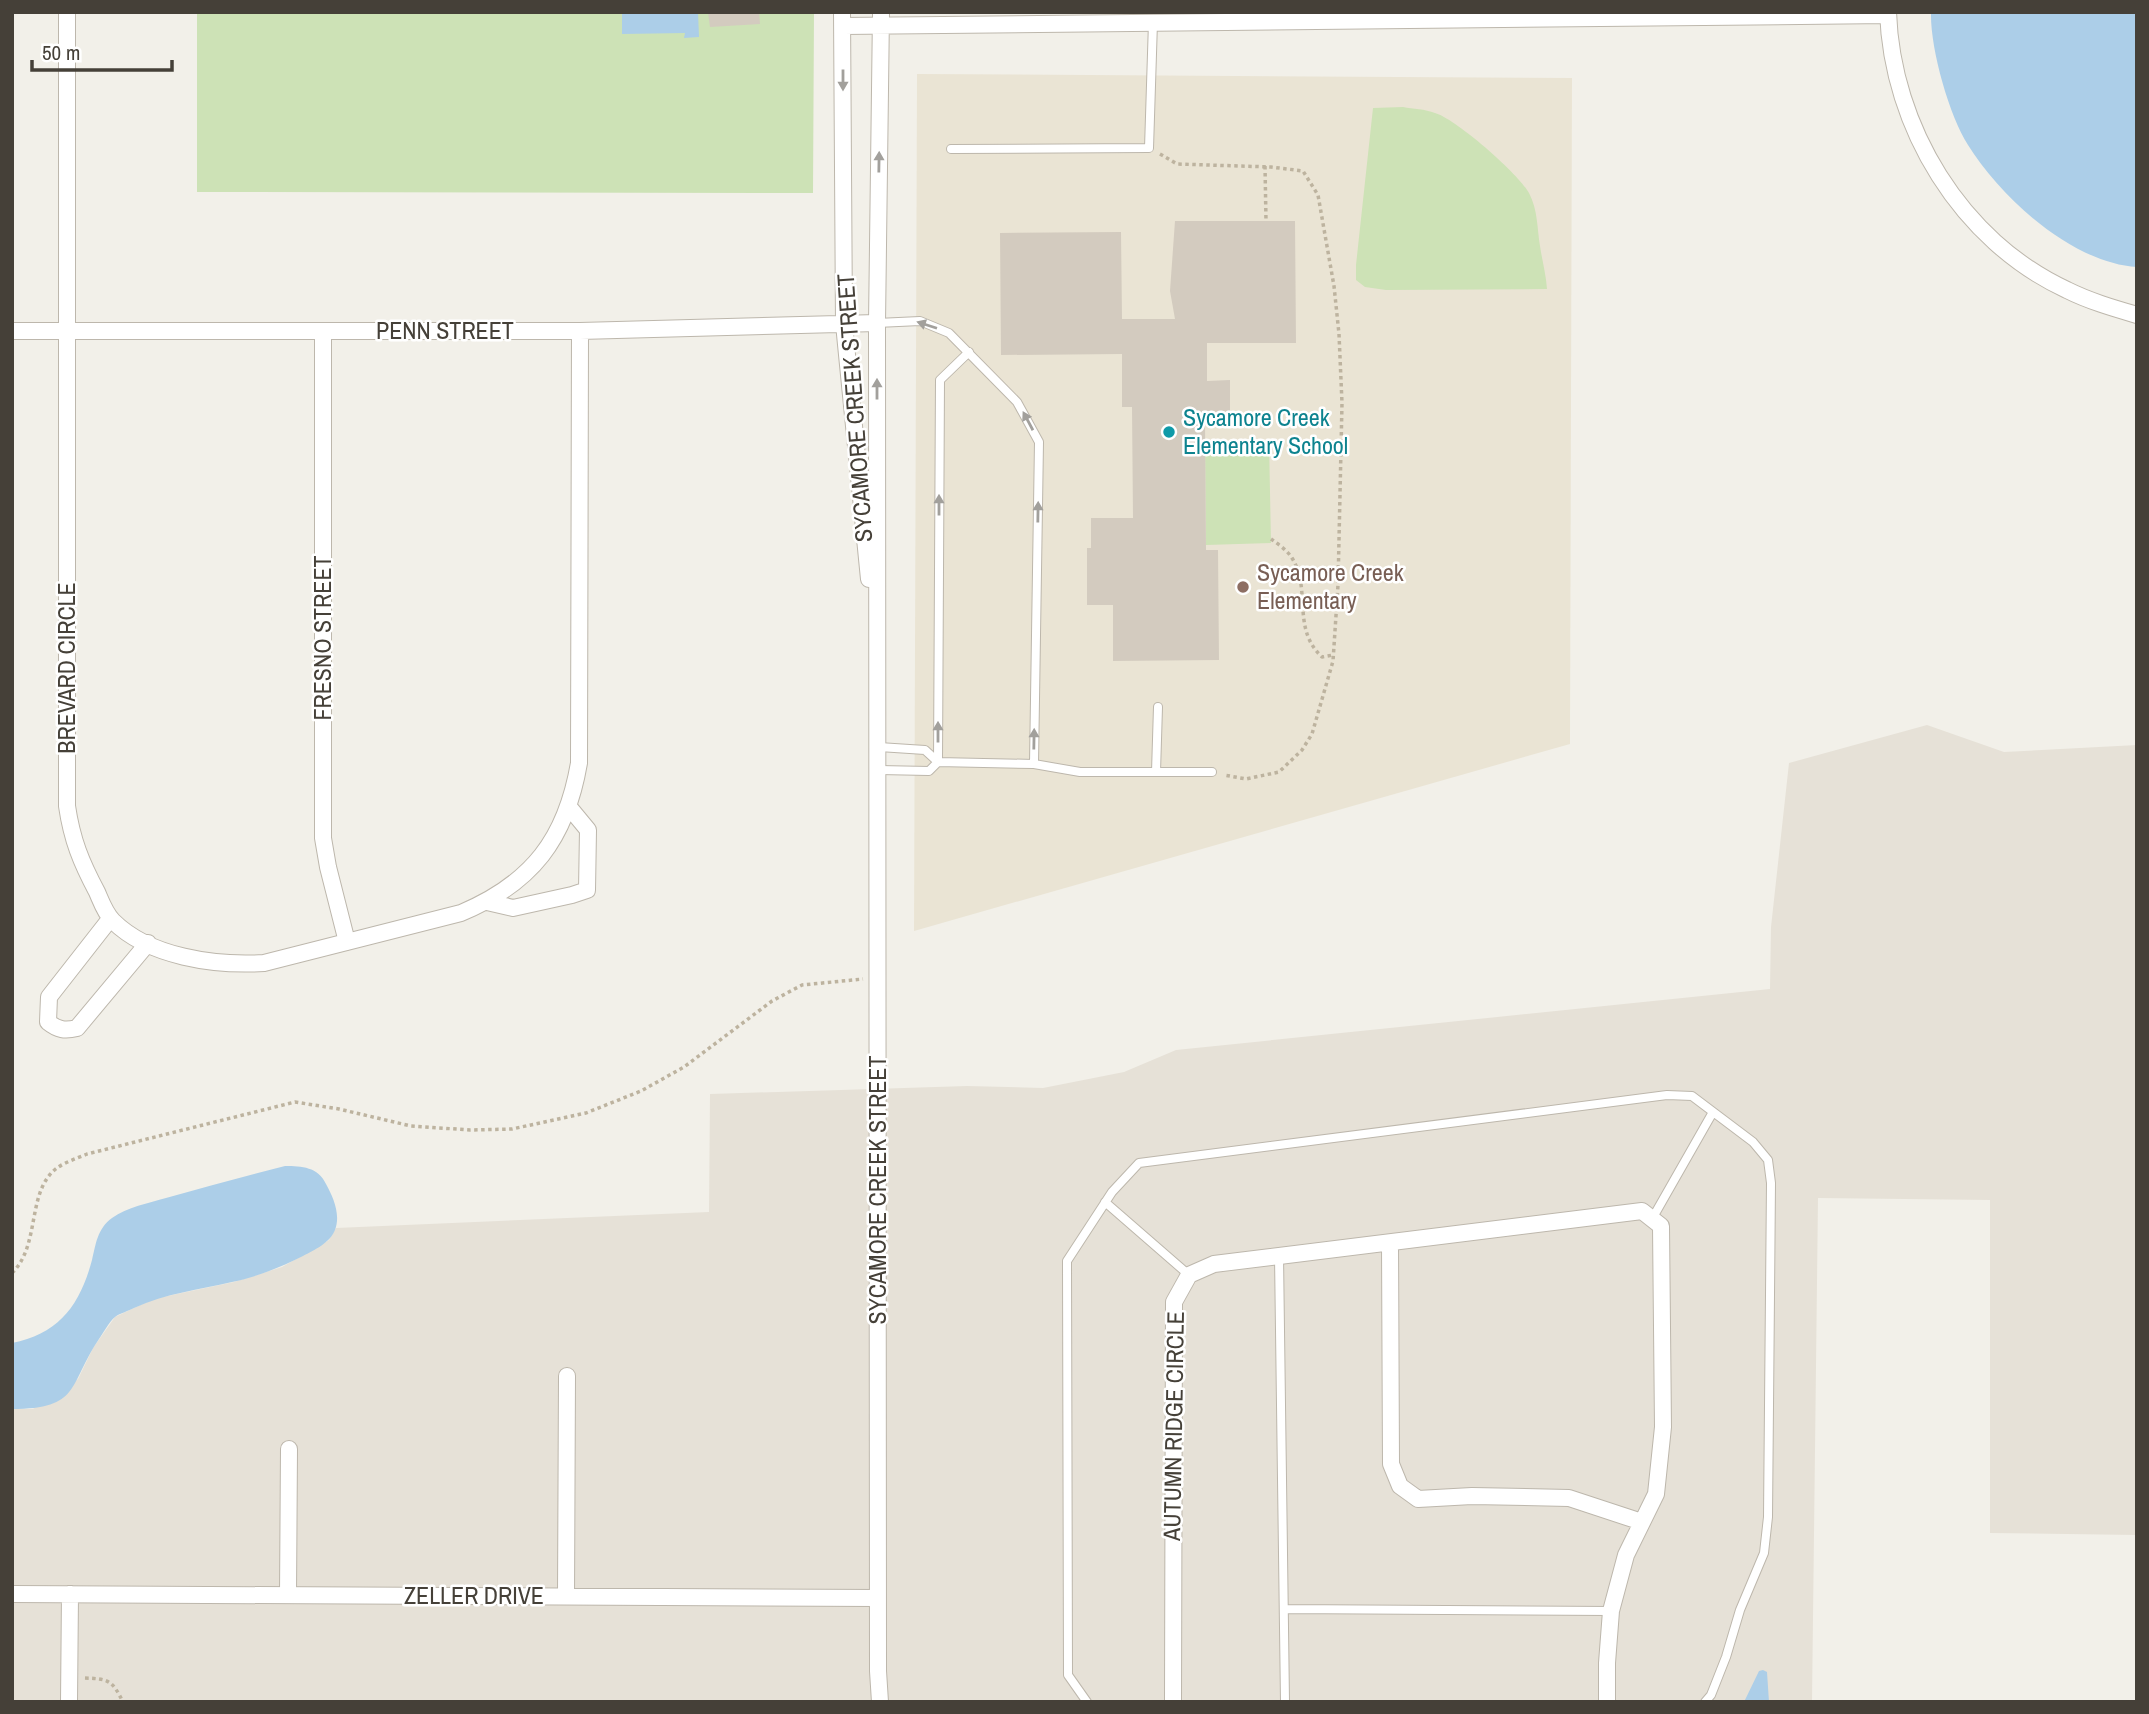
<svg xmlns="http://www.w3.org/2000/svg" width="2149" height="1714" viewBox="0 0 2149 1714" font-family="'Archivo Narrow',sans-serif">
<style>
.residential{fill:#e6e1d7}
.education{fill:#eae4d4}
.green{fill:#cde2b6}
.water{fill:#accee8}
.building{fill:#d3cbbf}
.lines{fill:none;stroke-linecap:round;stroke-linejoin:round}
.lane-casing{stroke:#bdb7ac;stroke-width:10}
.street-casing{stroke:#bdb7ac;stroke-width:18}
.path{stroke:#bdb39f;stroke-width:3.5;stroke-dasharray:3.5 3.5;stroke-linecap:butt}
.lane{stroke:#fff;stroke-width:8}
.street{stroke:#fff;stroke-width:16}
.oneway{fill:#a2a09c}
.culture-dot{fill:#0f9aa8;stroke:#fff;stroke-width:2.5}
.education-dot{fill:#8d6e63;stroke:#fff;stroke-width:2.5}
.labels{text-anchor:middle;stroke-width:5;stroke-linejoin:round;paint-order:stroke}
.street-label{font-size:24px;fill:#454038;stroke:#fff}
.culture-label{font-size:24px;fill:#0d838f;stroke:#fff;text-anchor:start}
.education-label{font-size:24px;fill:#785e54;stroke:#fff;text-anchor:start}
</style>
<rect width="100%" height="100%" fill="#f2f0e9"/>
<path class="residential" d="M1927 725 2004 752 2137 745V1535L1990 1533V1200L1818 1198 1812 1702H12V1409H33L78 1379 93 1348 115 1317 153 1299 234 1282 282 1267 329 1240 336 1228 709 1212 710 1094 967 1086 1043 1088 1124 1072 1176 1050 1770 989 1771 927 1789 763Z"/>
<path class="education" d="M917 74 1572 78 1570 744 914 931Z"/>
<path class="green" d="M197 12H814L813 193 197 192Z
M1403 107C1413 109 1425 109 1435 113 1456 119 1519 174 1529 193 1538 210 1537 228 1540 246 1542 260 1546 274 1547 289L1386 290 1365 287 1356 280V265L1373 108Z
M1269 440 1271 543 1206 545 1205 441Z"/>
<path class="water" d="M622 12H698L699 37 684 38 685 33 622 34Z
M1931 12H2137V267C2072 263 2001 198 1968 145 1949 115 1930 48 1931 12Z
M285 1166C302 1166 318 1167 326 1184 333 1197 341 1214 335 1230 330 1243 314 1250 303 1256 281 1267 257 1277 232 1282 199 1290 166 1293 134 1308 129 1311 120 1313 115 1317 109 1322 104 1332 99 1339 68 1385 81 1409 12 1409V1343C59 1334 80 1305 92 1260 96 1244 97 1229 112 1218 127 1207 149 1203 166 1198 206 1187 245 1176 285 1166Z
M1763 1670 1767 1672 1769 1702H1744L1759 1671Z"/>
<path class="building" d="M708 12H759L760 24 710 27Z
M1175 221H1295L1296 343H1207V381L1230 380V422H1205L1206 550H1218L1219 660 1113 661V605H1087V548H1091V518H1133L1132 407H1122V354L1001 355 1000 233 1121 232 1122 319H1175L1170 291Z"/>
<g class="lines">
<defs>
<path id="lane" d="M951 149 1149 148 1153 22
M877 323 920 321 949 333 1017 402 1039 442 1034 764 938 762 925 750 879 747
M1034 764 1080 772H1212
M879 770 929 771 938 762 940 380 969 352
M1156 772 1158 707
M1105 1202 1189 1275
M1652 1219 1713 1112
M1279 1256 1285 1702
M1284 1609 1611 1611
M1087 1702 1068 1675 1067 1261 1112 1192 1139 1163 1667 1095 1692 1096 1753 1142 1768 1160 1771 1183 1768 1517 1764 1553 1740 1610 1726 1657 1711 1695 1705 1702"/>
<path id="street" d="M67 12V806C72 840 81 862 97 892 101 901 105 913 113 921 149 957 215 966 264 963L461 913C532 883 566 839 579 763L580 331
M842 12 844 324 869 579
M1888 12C1892 127 1961 241 2067 290 2089 301 2113 308 2137 315
M843 26 1888 15
M12 331H580L877 323
M323 331V838L328 867 347 942
M487 902 513 908 572 895 587 890 588 830 569 807
M110 919 49 997 48 1022C58 1030 65 1031 77 1028L148 943
M1390 1243 1391 1464 1400 1486 1418 1499 1472 1496 1569 1498 1642 1522
M12 1594 878 1598
M288 1595 289 1449
M566 1596 567 1376
M69 1702 70 1594
M880 1702 878 1671 877 323 881 12
M1173 1702 1174 1302 1189 1275 1214 1264 1642 1211 1661 1226 1663 1427 1656 1494 1626 1555 1611 1611 1607 1663V1702"/>
</defs>
<use href="#lane" class="lane-casing"/>
<use href="#street" class="street-casing"/>
<path class="path" d="M1160 154 1177 164 1271 167 1303 171 1318 195 1334 286 1339 334 1342 403 1338 585 1333 661 1312 734 1302 750 1279 772 1246 779 1224 775
M1265 166 1266 221
M1271 539C1278 544 1287 550 1292 558 1312 590 1291 628 1322 657L1333 655
M12 1273C41 1245 26 1191 57 1168 65 1162 78 1158 87 1154L295 1102 339 1109 411 1126 470 1130 512 1129 586 1113 641 1091 684 1067 772 1001 802 985 863 979
M85 1678C109 1679 112 1680 123 1702"/>
<use href="#lane" class="lane"/>
<use href="#street" class="street"/>
</g>
<defs><path id="oneway-solid" d="M-6-.8H1V-3.2L6.5 0L1 3.2V.8H-6Z" transform="scale(1.75)"/></defs>
<g class="oneway">
<use href="#oneway-solid" transform="translate(843 80) rotate(90)"/>
<use href="#oneway-solid" transform="translate(879 162) rotate(-89)"/>
<use href="#oneway-solid" transform="translate(927 325) rotate(-162)"/>
<use href="#oneway-solid" transform="translate(877 389) rotate(-90)"/>
<use href="#oneway-solid" transform="translate(1028 421) rotate(-118)"/>
<use href="#oneway-solid" transform="translate(939 505) rotate(-90)"/>
<use href="#oneway-solid" transform="translate(1038 512) rotate(-89)"/>
<use href="#oneway-solid" transform="translate(938 732) rotate(-90)"/>
<use href="#oneway-solid" transform="translate(1034 739) rotate(-89)"/>
</g>
<circle class="culture-dot" cx="1169" cy="432" r="7"/>
<circle class="education-dot" cx="1243" cy="587" r="7"/>
<g class="labels">
<g class="street-label">
<text x="445" y="339">PENN STREET</text>
<text transform="translate(855 408) rotate(-94)" y="8">SYCAMORE CREEK STREET</text>
<text transform="translate(323 638) rotate(-90)" y="8">FRESNO STREET</text>
<text transform="translate(67 668) rotate(-90)" y="8">BREVARD CIRCLE</text>
<text transform="translate(878 1190) rotate(-90)" y="8">SYCAMORE CREEK STREET</text>
<text transform="translate(1174 1426) rotate(-89)" y="8">AUTUMN RIDGE CIRCLE</text>
<text x="474" y="1604">ZELLER DRIVE</text>
</g>
<g class="culture-label">
<text x="1183" y="426">Sycamore Creek<tspan x="1183" dy="28">Elementary School</tspan></text>
</g>
<g class="education-label">
<text x="1257" y="581">Sycamore Creek<tspan x="1257" dy="28">Elementary</tspan></text>
</g>
</g>
<rect width="2149" height="1714" fill="none" stroke="#454038" stroke-width="28"/>
<path d="M32 60v10h140v-10" fill="none" stroke="#454038" stroke-width="3.5"/>
<text x="42" y="60" font-size="21" fill="#454038" stroke="#ffffff" stroke-width="5" paint-order="stroke">50 m</text>
</svg>
